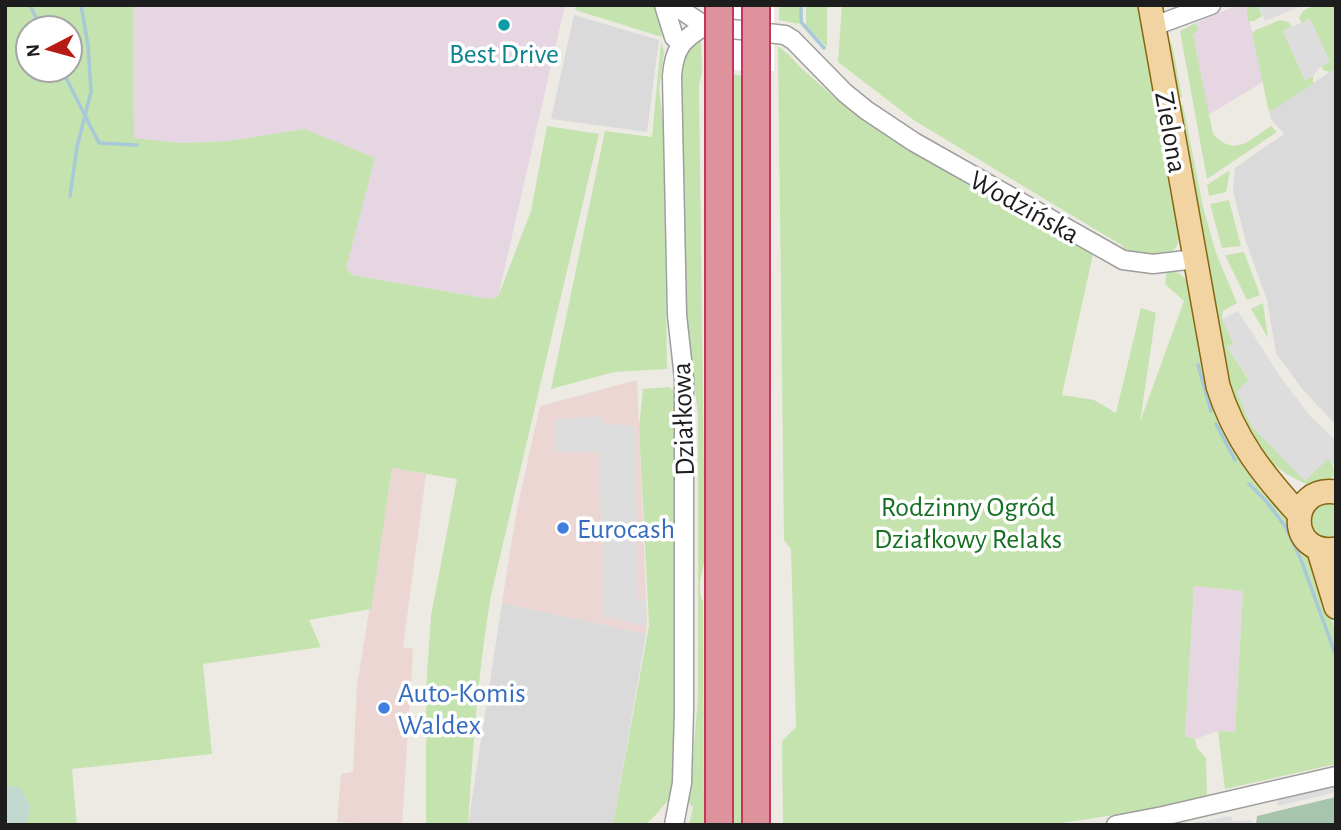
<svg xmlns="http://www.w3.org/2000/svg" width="1341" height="830" viewBox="0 0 1341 830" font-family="'Alegreya Sans',sans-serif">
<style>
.residential{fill:#dbdada}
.commercial{fill:#ecd6d4}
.industrial{fill:#e5d6e2}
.grass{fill:#c5e3ae;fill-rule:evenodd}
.wetland{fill:#c2d9d0}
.cemetery{fill:#a7c4ad}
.parking{fill:#ddd}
.pier{fill:#fff}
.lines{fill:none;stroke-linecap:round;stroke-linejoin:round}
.stream{stroke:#a8c9d7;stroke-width:3.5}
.minor-casing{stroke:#9e9e9e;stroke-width:21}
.major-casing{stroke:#87660e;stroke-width:26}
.highway-casing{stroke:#c7355f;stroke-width:30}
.minor{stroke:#fff;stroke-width:18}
.major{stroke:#f2d4a3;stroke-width:23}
.highway{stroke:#dd929c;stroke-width:26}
.highway-bridge-casing{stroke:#c7355f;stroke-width:30;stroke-linecap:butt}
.highway-bridge{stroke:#dd929c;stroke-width:26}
.culture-dot{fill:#0f9aa8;stroke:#fff;stroke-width:2.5}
.shop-dot{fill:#3f7fe0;stroke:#fff;stroke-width:2.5}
.labels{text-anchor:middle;stroke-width:7;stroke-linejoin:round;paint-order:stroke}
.culture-label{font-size:28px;fill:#0d838f;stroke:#fff}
.street-label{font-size:28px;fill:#1d1d1d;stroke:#fff}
.park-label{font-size:28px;fill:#167022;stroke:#fff}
.shop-label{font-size:28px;fill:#366cbe;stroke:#fff;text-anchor:start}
</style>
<rect width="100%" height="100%" fill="#edeae3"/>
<path class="residential" d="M574 15 659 40 647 132 551 119Z
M1336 68V425L1303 390 1276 353 1267 300 1246 242 1233 191 1235 168 1284 134 1271 119 1269 112Z
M502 603 646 634 613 825H468Z"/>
<path class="commercial" d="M637 380 647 621 646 634 502 603 517 509 540 406Z
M392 468 426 474 403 647 413 649 402 825 337 822 341 774 353 772 357 686Z"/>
<path class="industrial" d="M133 5H565L498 297 489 299 352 275 346 268 374 158 305 129 229 141 182 143 134 138Z
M1237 5H1246L1263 82 1208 115 1193 34 1198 30 1196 23Z
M1194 586 1243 591 1235 732 1218 731 1195 739 1185 736Z"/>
<path class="grass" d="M5 5H133L134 138 182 143 229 141 305 129 375 158 346 268 352 275 489 299 498 297 531 211 547 126 599 134 491 595C478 671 473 748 468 825H426V689L431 616 457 479 392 468 371 609 309 620 321 647 203 664 212 754 72 769 77 825H5ZM28 28H70V70H28Z
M576 5H653L658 12 662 37 575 10Z
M779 5H800L799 24 779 20Z
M806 5H827V47L806 26Z
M842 5H1143L1180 234C1178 266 1143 254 1123 250V246L915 121 838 62Z
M1246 5H1262L1259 7 1262 16 1254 21H1248Z
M1316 5H1336V68L1330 72 1323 70 1321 66 1330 62 1310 19 1302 23 1299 18 1304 10Z
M1280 20 1288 22 1292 26 1283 31 1305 80 1313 76V84L1269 112 1252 33 1256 30Z
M1196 23 1198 30 1193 35 1213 134C1235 158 1249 140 1271 126L1277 132 1207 179 1180 31Z
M1166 39 1172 44 1182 97 1174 98Z
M701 41 702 72 699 86 705 557C703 572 696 587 703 602L704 825H689L693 807 687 801 691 784 698 696V416L687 321 679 110 681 68 688 48Z
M661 42 664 52 659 89 663 121 667 369 614 372 551 389 605 131 652 137Z
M778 46 788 54 801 68 841 103 965 183 1044 225 1093 254 1062 395 1094 400 1116 413 1141 308 1156 313 1140 422 1184 301 1165 284 1167 270C1180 272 1184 275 1190 287L1201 354 1312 554 1336 634V764L1225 789 1218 731 1235 732 1243 591 1194 586 1185 736 1195 739 1197 748 1206 758 1207 795 1167 807 1048 825H783L782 741 796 727 791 549 784 540Z
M725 74 749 76 747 825H724Z
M1183 105 1203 207 1216 253 1237 303 1223 311 1222 319 1234 344 1227 347 1249 380 1328 458C1335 467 1336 474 1329 483L1320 485 1306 484 1288 475 1270 462 1252 441 1225 384 1175 107Z
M1230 170 1226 192 1209 196 1207 185Z
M1229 200 1241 246 1222 248 1210 204Z
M1244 252 1260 295 1247 300 1225 255Z
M1263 303 1268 338 1251 309Z
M669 387 675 392 676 416 677 705 672 784 670 798 652 819 644 825H613L649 625 639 427 643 389Z
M1332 502 1336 503V540L1326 542 1310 532V513L1319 503Z"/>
<path class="wetland" d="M5 786 20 787 30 806 27 825H5Z"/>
<path class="cemetery" d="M1336 797V825H1256L1257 816Z"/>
<path class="parking" d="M1262 5H1304L1265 21 1259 6Z
M1310 19 1330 62 1321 66 1313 76 1305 80 1283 31Z
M1238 311 1282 379 1311 417 1336 441V461L1332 464 1328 459 1305 481 1251 426 1237 392 1249 379 1227 347 1234 344 1222 319Z
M602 416 603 423 636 427 637 599H645V626L602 616 600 452H556L555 419Z
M1336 776V792L1278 806 1277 790Z
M1231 816 1233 821 1252 820 1251 825H1183Z"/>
<path class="pier" d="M708 5H774V71L708 69Z"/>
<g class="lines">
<path class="stream" d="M30 5 41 28
M801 5V22L824 48
M62 70 99 143 137 145
M70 196 77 147 91 92 88 45 81 5
M1198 365 1211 411
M1216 424 1235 460
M1249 484 1266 501 1285 526 1300 557 1336 656
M5 825H6"/>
<defs>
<path id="minor" d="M664 5 674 37 681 44
M674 5 705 26 785 35 793 40 845 93 866 110 914 142 1123 260 1153 264 1195 259
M1154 26 1211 5
M674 825 682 783 684 710V378L677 315 672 76C674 49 682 39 705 26
M1116 825 1163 816 1336 776"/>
<path id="major" d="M1150 5 1218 386C1234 438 1263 475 1299 514
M1336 492C1287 485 1287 557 1336 549
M1318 548 1336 607"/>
<path id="highway" d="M719 825V69
M756 825V71"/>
</defs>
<use href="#minor" class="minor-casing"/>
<use href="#major" class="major-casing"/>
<use href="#highway" class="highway-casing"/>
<use href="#minor" class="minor"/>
<use href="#major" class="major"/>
<use href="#highway" class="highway"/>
<defs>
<path id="highway-bridge" d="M756 5V71
M719 69V5"/>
</defs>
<use href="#highway-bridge" class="highway-bridge-casing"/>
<use href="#highway-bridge" class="highway-bridge"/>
</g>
<circle class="culture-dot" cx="504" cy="25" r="7"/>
<g class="shop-dot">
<circle cx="563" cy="528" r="7"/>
<circle cx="384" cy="708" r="7"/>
</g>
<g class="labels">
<g class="culture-label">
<text x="504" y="63">Best Drive</text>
</g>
<g class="street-label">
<text transform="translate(1172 132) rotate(80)" y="10">Zielona</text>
<text transform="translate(1025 206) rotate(29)" y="10">Wodzińska</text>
<text transform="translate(682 419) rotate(-92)" y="10">Działkowa</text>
</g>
<g class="park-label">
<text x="968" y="516">Rodzinny Ogród<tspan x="968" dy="32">Działkowy Relaks</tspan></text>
</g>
<g class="shop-label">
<text x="577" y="538">Eurocash</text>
<text x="398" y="702">Auto-Komis<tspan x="398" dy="32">Waldex</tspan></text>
</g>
</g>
<rect width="1341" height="830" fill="none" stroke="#1d1d1d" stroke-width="14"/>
<g transform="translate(49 49) rotate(264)"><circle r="33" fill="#ffffff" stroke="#a5a5a5" stroke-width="2"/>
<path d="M0-5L12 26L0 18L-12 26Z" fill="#b61c13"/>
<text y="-10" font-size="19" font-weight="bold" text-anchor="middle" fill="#1d1d1d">N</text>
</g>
</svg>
